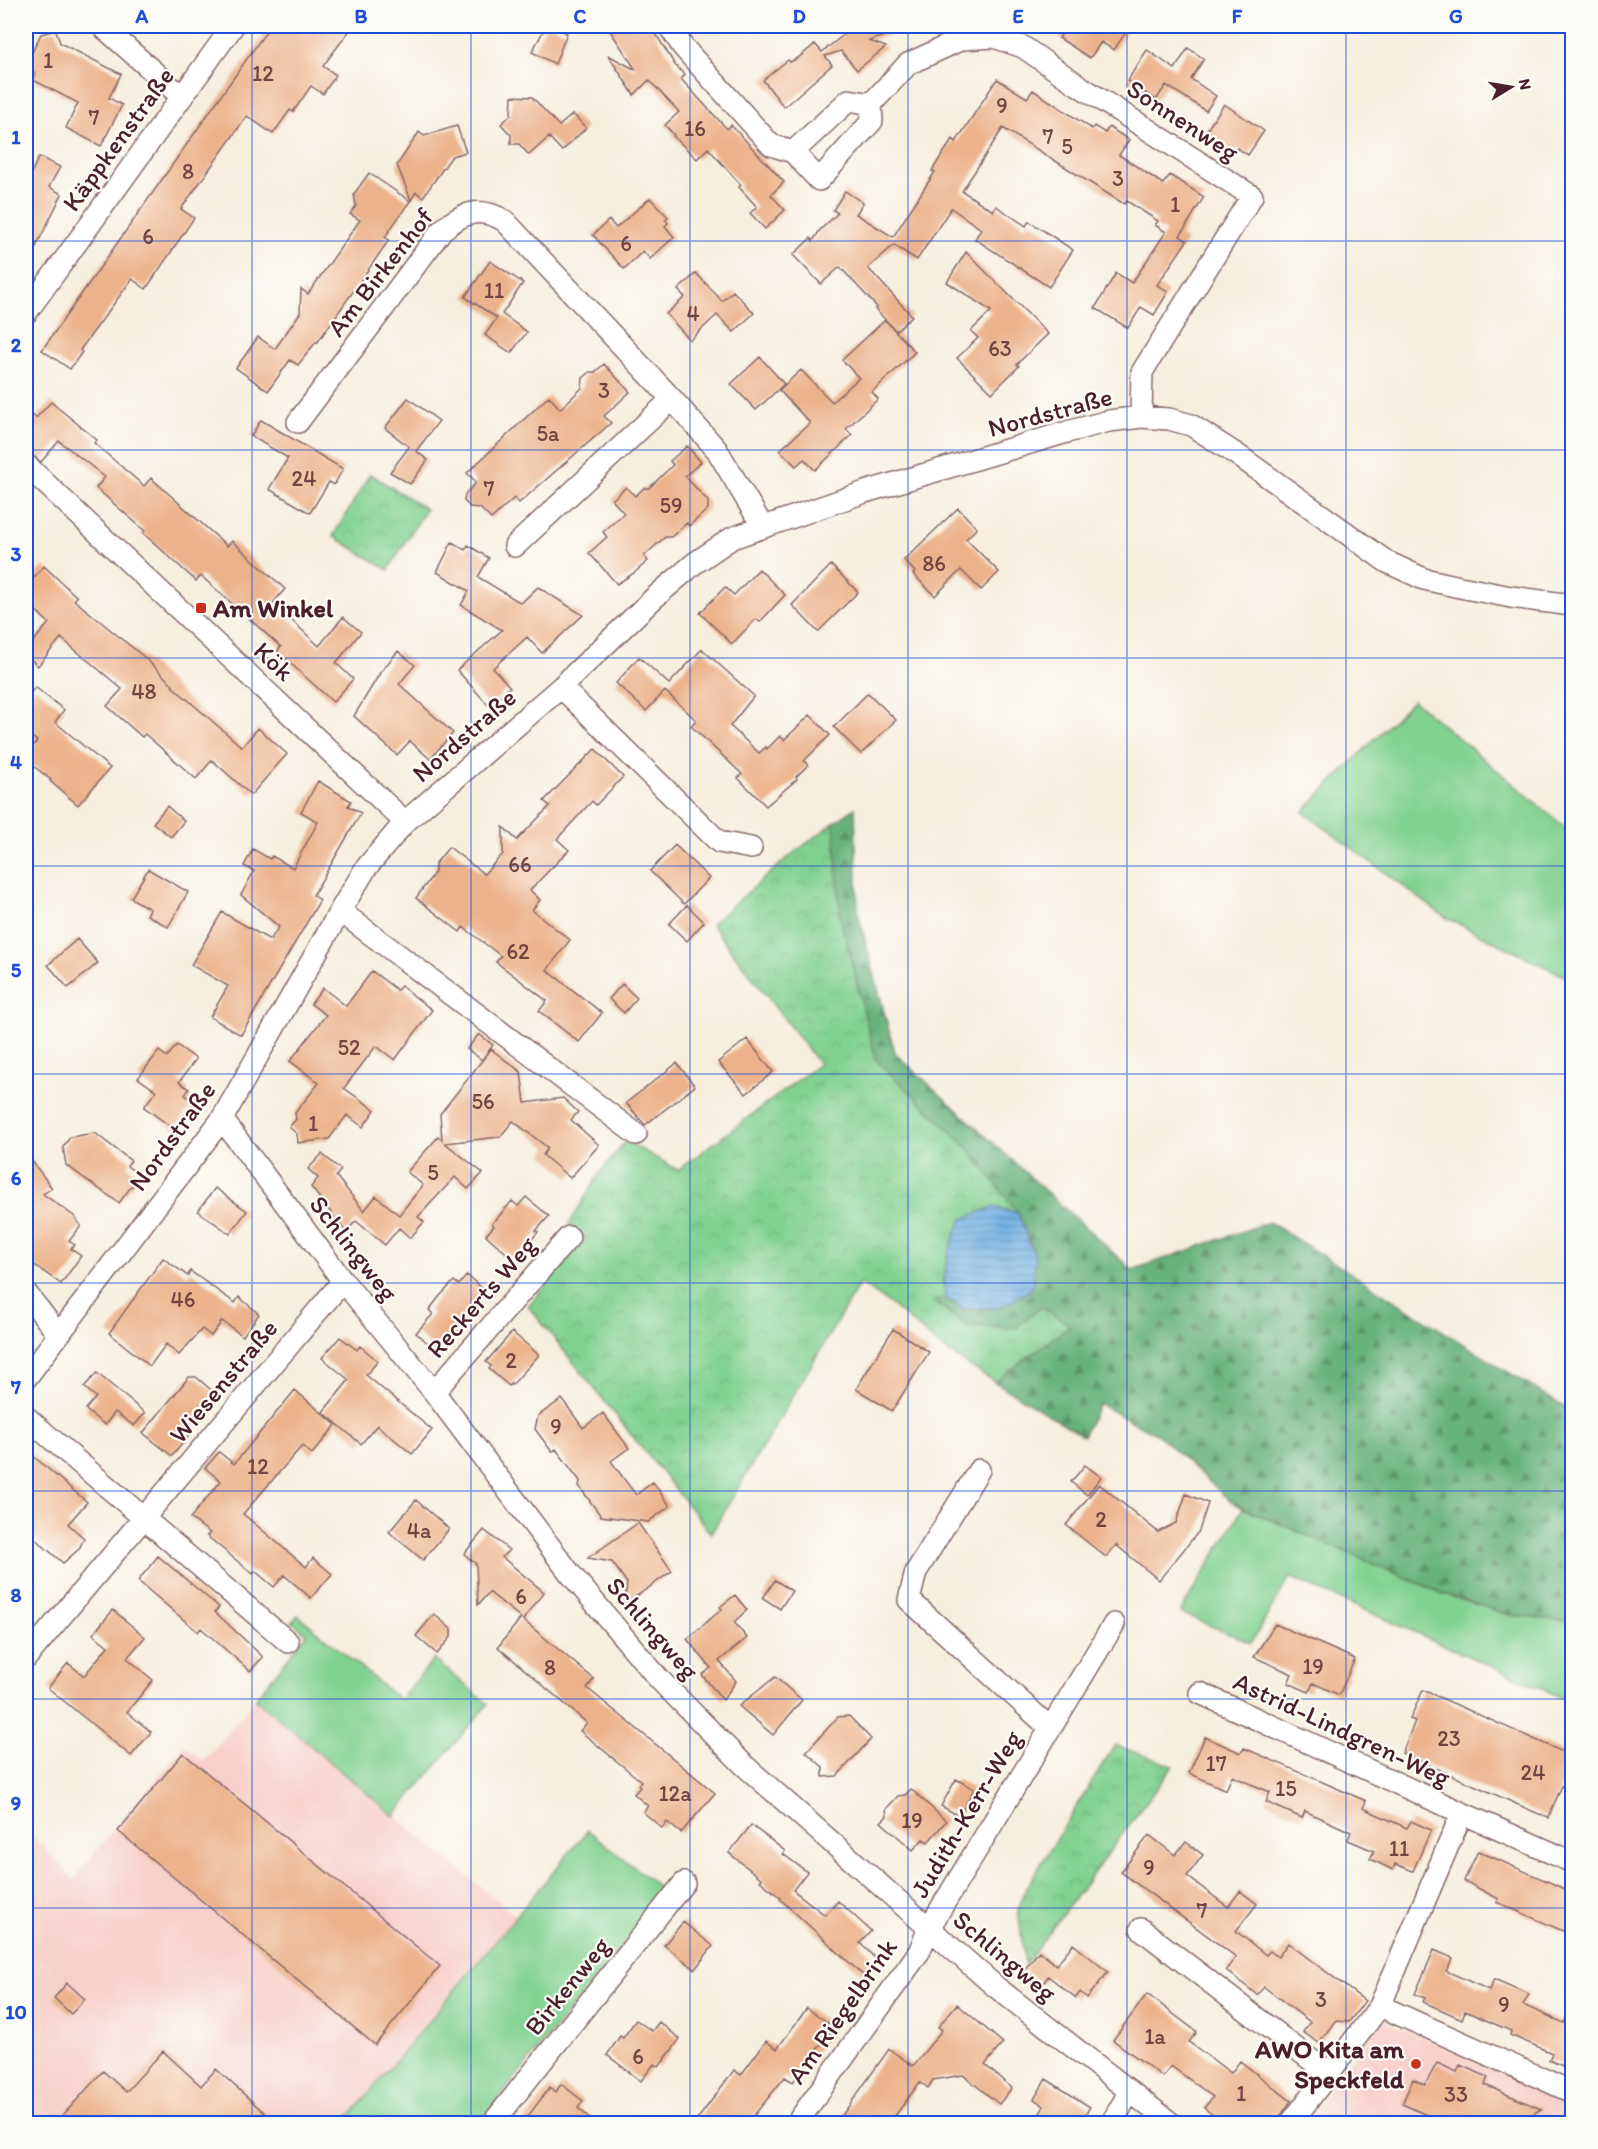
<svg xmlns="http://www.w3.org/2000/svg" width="1598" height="2149" viewBox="0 0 1598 2149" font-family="Itim,sans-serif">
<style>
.built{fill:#f7d0c9}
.green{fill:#81d191;stroke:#66785e;stroke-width:1.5}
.forest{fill:url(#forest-firs);stroke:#596953;stroke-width:1.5}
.park{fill:url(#park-crowns);stroke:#66785e;stroke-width:1.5}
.water{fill:url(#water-rules);stroke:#5c6887;stroke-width:1.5}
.building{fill:#ecb28b}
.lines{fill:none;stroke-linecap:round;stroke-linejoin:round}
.minor-casing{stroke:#87686a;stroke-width:24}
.minor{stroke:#fff;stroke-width:21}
.grid{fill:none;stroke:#1d4ed8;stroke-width:1.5;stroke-opacity:0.55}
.poi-dot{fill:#c8321e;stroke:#fdfcf7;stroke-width:2}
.labels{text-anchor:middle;stroke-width:4.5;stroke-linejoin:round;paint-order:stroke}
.number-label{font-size:22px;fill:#724443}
.street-label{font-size:26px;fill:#4a1f2b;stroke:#fdfcf7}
.poi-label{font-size:26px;font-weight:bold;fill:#4a1f2b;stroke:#fdfcf7;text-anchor:start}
.neatline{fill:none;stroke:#1d4ed8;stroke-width:2}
.grid-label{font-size:20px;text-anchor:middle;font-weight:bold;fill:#1d4ed8}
</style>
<defs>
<pattern id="forest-firs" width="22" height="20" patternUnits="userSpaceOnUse" patternTransform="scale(1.5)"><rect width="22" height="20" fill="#68b37b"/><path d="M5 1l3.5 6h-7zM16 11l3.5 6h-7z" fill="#589165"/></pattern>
<pattern id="park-crowns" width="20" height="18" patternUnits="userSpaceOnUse" patternTransform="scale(1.5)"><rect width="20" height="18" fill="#81d191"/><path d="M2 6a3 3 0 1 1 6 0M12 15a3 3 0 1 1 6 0" fill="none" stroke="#71b37d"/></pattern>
<pattern id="water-rules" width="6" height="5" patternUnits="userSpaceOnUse" patternTransform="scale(1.5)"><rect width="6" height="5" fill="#6fb0e3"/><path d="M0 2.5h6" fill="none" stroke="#5d8fb8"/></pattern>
</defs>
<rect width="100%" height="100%" fill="#fdfcf7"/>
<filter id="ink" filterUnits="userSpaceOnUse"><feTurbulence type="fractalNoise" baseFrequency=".0167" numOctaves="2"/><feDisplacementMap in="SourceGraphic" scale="12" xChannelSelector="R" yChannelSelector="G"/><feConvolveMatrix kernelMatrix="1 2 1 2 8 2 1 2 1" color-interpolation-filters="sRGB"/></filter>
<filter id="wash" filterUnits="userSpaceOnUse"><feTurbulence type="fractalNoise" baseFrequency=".008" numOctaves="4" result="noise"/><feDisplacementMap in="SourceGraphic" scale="24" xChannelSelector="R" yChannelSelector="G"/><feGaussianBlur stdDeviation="1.35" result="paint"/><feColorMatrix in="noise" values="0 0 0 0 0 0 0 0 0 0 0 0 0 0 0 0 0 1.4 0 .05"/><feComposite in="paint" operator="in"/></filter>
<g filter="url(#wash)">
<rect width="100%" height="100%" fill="#f7efde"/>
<path class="built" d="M255 1699 517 1917 469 1971 343 2123H26V1829L74 1880 114 1828 185 1746 204 1761Z
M1389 2022 1572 2104V2123L1303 2124 1378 2024Z"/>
<path class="green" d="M1413 700 1572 833V980L1445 917 1303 812Z
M1243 1508 1444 1594 1510 1615 1572 1622V1702L1290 1577 1251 1643 1180 1613Z
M298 1615 400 1700 434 1659 488 1704 394 1816 255 1699 307 1634 292 1622Z
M588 1830 665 1892 479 2123 343 2124Z"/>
<path class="forest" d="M855 808 858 913 895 1053 1132 1270 1269 1222 1572 1412V1622L1510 1615 1444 1594 1243 1508 1229 1500 1158 1435 1099 1404 1083 1436 995 1382 1070 1325 1016 1328 965 1326 933 1300 945 1298 964 1310 1036 1259 1018 1213 968 1148 876 1060 840 917 834 823Z"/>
<path class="park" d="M370 474 426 509 388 570 333 536Z
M834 823 840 917 876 1060 968 1148 1018 1213 993 1207 943 1280 945 1298 934 1301 965 1326 1016 1328 1041 1307 1070 1325 995 1382 945 1350 890 1304 860 1283 711 1534 528 1306 586 1238 569 1224 599 1174 626 1141 678 1170 819 1064 711 924 791 855Z
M1115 1745 1173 1766 1025 1965 1018 1910 1026 1888Z"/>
<path class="water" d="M993 1207 1018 1213 1036 1259 1032 1289 1001 1307 964 1310 945 1298C942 1267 949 1247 962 1219Z"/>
<g id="blocks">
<path class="building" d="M270 26H353L323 66 336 75 323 94 311 86 293 112 290 110 273 134 247 116 181 209 194 218 146 289 132 279 80 350 82 352 70 369 42 350Z
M546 26H552L567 33 555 64 532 52Z
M607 26H651L675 65 685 75 681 79 727 129 731 125 784 182 771 195 785 210 765 229 750 213 757 207 739 187 741 185 708 148 697 159 673 136 674 135 665 125 679 112 649 80 634 95 608 55 636 70Z
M855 26H904V29L869 41 886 47 857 70 841 51 825 56 832 65 784 107 763 80 788 60 790 62 798 58 815 44 822 52Z
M1067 26H1130L1114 50 1101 42 1090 58 1059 38Z
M56 30 60 43 121 74 109 98 122 105 101 146 66 128 78 103 33 80 36 74 26 69V65L41 34Z
M1188 48 1204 59 1191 79 1216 96 1206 111 1166 85 1156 100 1127 81 1147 50 1175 69Z
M997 79 1027 98 1033 90 1092 129 1094 126 1105 133 1109 127 1129 140 1119 155 1163 184 1170 175 1204 197 1180 236 1187 241 1157 285 1168 292 1154 315 1141 307 1128 328 1095 308 1116 273 1132 283 1166 232 1155 225 1158 221 1127 201 1124 204 1003 128 962 191 993 211 996 206 1026 226 1029 221 1073 250 1049 287 975 239 981 229 951 208 917 260 894 245 868 268 912 316 896 331 875 309 877 307 840 267 821 284 793 255 811 238 813 241 820 230 838 213 833 210 845 191 863 203 856 214 893 237 935 172 932 171 938 161 953 139 956 142Z
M512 96 532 97 559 126 573 114 586 128 562 151 549 137 529 155 519 144H511V135L501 124 511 115Z
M1224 104 1264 131 1248 155 1237 148 1234 153 1204 134Z
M457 126 466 152 452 156 423 197 416 192 411 200 397 165 419 132 424 136Z
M39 157 60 167 49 187 62 194 26 267V183Z
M369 173 410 201 385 237 389 240 317 343 316 342 298 365 290 360 268 391 236 368 258 337 275 349 300 313 301 289 308 294 360 220 350 214 356 206 354 194Z
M650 198 668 217 665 219 668 223 665 226 674 237 650 259 643 251 624 269 593 235 609 220 616 228Z
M966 252 1048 334 1017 364 1019 366 992 393 957 358 978 338 971 331 991 311 947 282Z
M490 261 523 283 502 314 527 332 511 353 485 335 497 318 465 297Z
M696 273 722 301 733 291 754 313 734 332 717 315 690 340 666 314 685 297 678 290Z
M885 320 915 352 872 392 878 399 846 429 852 435 815 470 804 459 796 466 780 450 810 423 779 390 801 370 832 402 859 378 842 360Z
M760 357 784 384 756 410 731 384Z
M604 364 630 392 604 416 611 423 519 503 514 498 491 519 480 508 470 507 464 501 465 494 475 484V481L467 473 549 396 560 409 582 388 583 378 590 372H595Z
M408 398 439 421 416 451 428 460 410 484 390 472 409 447 385 428Z
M51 402 97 440 94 443 144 486 151 478 227 546 232 541 285 589 273 603 319 646 343 617 361 632 336 663 353 679 333 702 277 651 281 647 237 608 201 576 196 581 143 533 145 531 96 488 105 477 59 441 41 462 26 451V409L36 418Z
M261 420 343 469 334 485 329 482 310 513 269 489 288 458 251 436Z
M687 446 701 462 685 476 708 501V509L689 526 687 523 671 537H665L644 556 648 561 634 573 617 584 589 553 607 537 603 532 624 513 612 500 626 487 635 496 644 488H649L673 465 670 461Z
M958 508 977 528 966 539 999 572 981 590 961 570 935 596 913 574 915 572 904 560Z
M452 542 465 550 468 545 489 558 478 577 521 603 538 587 583 615 542 653 527 637 493 668 510 687 489 706 457 670 502 630 461 605 469 591 437 572Z
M831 565 858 592 818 632 792 605Z
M44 566 77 597 74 600 144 657 173 685 172 686 242 747 258 728 287 754 251 795 212 760 196 779 145 734 142 737 107 706 122 689 61 638 38 666 26 655V650L49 623 26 601V586Z
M759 569 785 595 760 622 756 619 732 644 700 613 725 587 734 595Z
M702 649 754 696 730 726 759 753 766 747 767 749 780 736 784 740 810 715 830 735 804 761 808 765 796 777 797 779 766 806 738 778 742 774 691 726 696 720 665 691 646 711 616 683 639 657 669 684Z
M398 651 415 665 399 684 453 733 430 759 410 741 397 755 354 716 380 673Z
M35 687 64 710 55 722 110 768 78 805 50 781 51 780 26 760V756L37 741 26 733V699Z
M868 693 896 720 861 754 834 727Z
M595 749 623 777 596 805 592 801 557 839 569 850 530 890 540 900 532 910 570 940 547 970 602 1013 579 1042 539 1011 547 1001 496 962 501 956 463 927 460 932 416 898 435 872V864L449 847 484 874 503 854V827L517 840 550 806 544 801Z
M318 781 351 801 348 806 361 813 313 895 320 900 241 1035 210 1017 228 986 191 965 222 912 270 940 279 927 241 895 254 871 244 866 253 849 270 859 272 856 293 868 318 822 301 812Z
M167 806 184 821 171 837 153 823Z
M675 845 709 878 684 904 650 871Z
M148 869 188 892 168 927 147 915 150 909 131 898Z
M687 905 704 922 687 941 669 924Z
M77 939 98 963 68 988 48 965Z
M372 971 397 990 401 986 432 1010 395 1060 376 1046 344 1088 375 1110 363 1127 347 1115 329 1139 298 1143 297 1134 289 1127 296 1119 295 1113 319 1083 290 1061 326 1015 311 1004 323 988 346 1006Z
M622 984 637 998 624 1013 609 999Z
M479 1034 493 1045 482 1060 467 1049Z
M747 1039 773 1072 746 1094 718 1062Z
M177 1045 196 1059 179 1082 189 1089 185 1095 195 1102 174 1129 144 1107 156 1091 138 1078 159 1051 167 1057Z
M491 1049 521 1072 525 1103 563 1098 578 1112 571 1120 599 1145 570 1178 543 1155 548 1148 513 1121 500 1137 445 1143 483 1173 468 1189 455 1177 418 1217 424 1222 410 1238 399 1228 385 1245 356 1221 346 1232 311 1187 318 1178 308 1169 322 1154 341 1170 336 1176 364 1211 376 1196 399 1215 423 1185 407 1172 438 1137 442 1140 440 1114Z
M677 1063 695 1086 645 1125 626 1103Z
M95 1133 131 1161 127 1166 140 1175 119 1203 66 1165 63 1147 70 1137Z
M26 1153 52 1188 43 1194 74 1216 81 1226 69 1241 75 1245 71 1249 81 1256 61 1284 26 1259Z
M215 1188 247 1211 230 1234 198 1211Z
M526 1197 549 1216 536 1231 538 1232 514 1260 486 1235 494 1226 492 1224 512 1201 518 1206Z
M163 1258 188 1276 190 1271 235 1303 239 1297 259 1314 243 1336 222 1321 211 1336 202 1329 179 1355 166 1344 150 1366 109 1333Z
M467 1275 485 1291 476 1301 481 1305 456 1334 452 1330 435 1349 416 1333 433 1314 429 1310 440 1296 454 1281 459 1285Z
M893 1329 929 1352 892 1411 856 1389Z
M512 1332 539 1355 512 1385 511 1383 509 1386 489 1369 491 1366 486 1362Z
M340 1337 357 1350 360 1346 378 1361 366 1375 432 1430 412 1454 377 1425 361 1444 323 1412 349 1380 322 1358Z
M97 1373 145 1413 134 1426 115 1412 105 1425 87 1411 86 1409 96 1397 84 1387Z
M189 1377H196L216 1394 183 1433 188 1437 172 1456 143 1433Z
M295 1390 336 1425 312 1454 302 1446 243 1514 306 1567 313 1558 332 1574 311 1598 284 1575 274 1587 255 1571 253 1574 207 1536 210 1533 190 1518 221 1481 205 1468 219 1452 234 1464Z
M562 1399 583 1428 603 1413 629 1448 611 1461 624 1479 636 1495 653 1482 670 1506 648 1522 601 1516 579 1486 580 1481 556 1449 552 1452 535 1429 538 1416Z
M26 1450 87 1502 68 1524 84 1538 79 1549 63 1563 26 1531Z
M1085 1465 1101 1477 1087 1495 1071 1482Z
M1099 1484 1158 1532 1176 1523 1186 1494 1208 1503 1199 1531 1159 1580 1116 1545 1106 1557 1066 1525Z
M416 1500 449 1529 423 1560 389 1532Z
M638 1523 672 1571 624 1605 627 1583 612 1562 588 1558Z
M484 1530 509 1550 502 1557 544 1592 523 1620 594 1679 587 1688 715 1793 681 1833 667 1822 662 1828 643 1812 648 1806 634 1794 640 1787 638 1785 641 1781 580 1731 587 1723 498 1647 521 1618 489 1592 478 1605 476 1564 464 1554Z
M158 1556 219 1607 215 1612 263 1657 250 1671 201 1628 198 1632 138 1581Z
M775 1580 792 1591 780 1609 763 1598Z
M735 1595 747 1610 734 1622 747 1638 719 1661 736 1681 723 1700 702 1675 711 1668 687 1639 722 1609 720 1607Z
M113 1610 145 1637 127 1658 153 1680 127 1712 151 1732 131 1756 48 1688 68 1663 84 1676 108 1646 93 1634Z
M434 1614 451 1629V1637L437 1654 416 1636Z
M1275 1624 1355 1659 1339 1695 1313 1683 1309 1692 1288 1683 1292 1674 1254 1657Z
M775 1677 802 1700 773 1735 739 1706Z
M1423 1690 1572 1756V1776L1567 1788 1562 1786 1548 1818 1402 1753 1415 1721 1410 1719Z
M849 1716 871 1739 837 1776 823 1777V1767L806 1752 838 1717Z
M1205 1737 1241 1753 1244 1748 1366 1801 1363 1808 1407 1828 1411 1821 1431 1830 1413 1871 1395 1864 1393 1870 1370 1859 1374 1851 1348 1840 1351 1832 1305 1811 1302 1818 1266 1802 1270 1792 1232 1776 1226 1790 1189 1773Z
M183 1753 440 1966 375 2045 118 1831Z
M956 1779 974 1789 959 1816 941 1806Z
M911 1789 946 1821 928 1842 923 1839 913 1850 881 1822 887 1816 886 1809 898 1796 905 1795Z
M751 1825 785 1851 783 1854 807 1872 793 1890 825 1915 838 1901 871 1931 860 1943 878 1961 864 1976 780 1899 781 1898 760 1881 762 1879 729 1853Z
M1149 1835 1175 1855 1186 1842 1203 1855 1187 1876 1228 1907 1240 1891 1257 1904 1236 1931 1266 1955 1270 1951 1278 1957 1288 1943 1365 2001 1349 2022 1335 2021 1319 2043 1303 2032 1310 2022 1264 1987 1257 1995 1226 1970 1236 1957 1121 1872Z
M1478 1851 1572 1892V1935L1497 1902 1499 1899 1464 1881Z
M683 1922 713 1946 695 1969 664 1945Z
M1073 1944 1108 1972 1087 1998 1080 1992 1076 1998 1048 1976 1043 1984 1024 1970 1039 1951 1056 1965Z
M1434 1950 1453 1958 1446 1971 1489 1990 1494 1979 1529 1994 1523 2005 1564 2023 1572 2004V2070L1549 2060 1552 2053 1510 2035 1511 2031 1465 2011 1462 2019 1423 2002 1425 1998 1415 1994Z
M67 1983 85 1999 71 2014 54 1998Z
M1147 1994 1197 2032 1189 2042 1231 2073 1240 2061 1291 2101 1275 2124H1224L1204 2108 1213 2097 1171 2066 1163 2077 1113 2040Z
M957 2004 1003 2043 985 2065 1012 2088 999 2104 963 2075 933 2080 928 2088 920 2082 889 2124H836L889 2049 913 2066 942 2030 938 2027Z
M807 2008 834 2027 793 2082 785 2077 747 2124H694L734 2070 741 2075 766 2041 777 2049Z
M636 2020 652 2031 659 2022 680 2039 659 2067 654 2064 641 2081 607 2055 620 2036 623 2038Z
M163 2051 201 2086 216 2069 277 2124H55L103 2071 126 2092Z
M1437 2063 1457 2072 1460 2065 1488 2077 1485 2085 1541 2109 1517 2124H1447L1402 2104 1413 2079 1425 2085Z
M1046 2079 1090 2107 1079 2124H1034L1044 2106 1034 2099Z
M561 2084 583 2101 578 2108 597 2124H522L550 2087 556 2092Z"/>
</g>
</g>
<g filter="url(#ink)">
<use href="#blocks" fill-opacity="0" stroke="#87686a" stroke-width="1.5"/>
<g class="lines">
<defs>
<path id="minor" d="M102 26 182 97
M669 26 683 47 771 145 793 152
M871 104 872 121 819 180 793 152 849 100 871 104 908 64 962 39 994 37 1023 47 1078 85 1252 196 1142 372 1141 417
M26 313 233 26
M298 422 442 230C463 212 480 206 505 221L672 399 717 450 763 527
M26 465 405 822
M515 546 672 399
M561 687 719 842 751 848
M340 911 636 1134
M222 1119 343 1281 434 1392 569 1572 658 1678 745 1766 996 1987 1172 2124
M26 1293 58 1334
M26 1378 222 1119 340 911 366 868 405 822 561 687 654 598 695 563 732 538 865 492 1067 432 1109 421 1141 417 1169 419 1191 425 1239 456 1387 562 1424 579 1460 587 1511 597 1572 605
M434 1392 569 1237
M26 1417 288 1642
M979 1470 916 1572 909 1600 1050 1728
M26 1658 343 1281
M1200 1693 1462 1813 1572 1862
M1141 1929 1328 2073
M1380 2006 1572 2092
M492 2124 684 1883
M796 2124 919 1952 929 1928 1114 1624
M1111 2124 1130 2091
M1290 2124 1380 2006 1462 1813"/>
</defs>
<use href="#minor" class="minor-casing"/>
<use href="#minor" class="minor"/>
</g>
</g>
<path class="grid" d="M252 26V2124M471 26V2124M690 26V2124M908 26V2124M1127 26V2124M1346 26V2124M26 241H1572M26 450H1572M26 658H1572M26 866H1572M26 1074H1572M26 1283H1572M26 1491H1572M26 1699H1572M26 1908H1572"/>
<g class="poi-dot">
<rect x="195" y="602" width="12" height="12" rx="3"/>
<circle cx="1416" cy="2064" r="6"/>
</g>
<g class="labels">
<g class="number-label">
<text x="48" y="68">1</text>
<text x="263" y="81">12</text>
<text x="1002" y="113">9</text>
<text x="94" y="125">7</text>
<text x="695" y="136">16</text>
<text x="1048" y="144">7</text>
<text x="1067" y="154">5</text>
<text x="188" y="179">8</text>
<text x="1118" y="186">3</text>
<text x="1175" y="212">1</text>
<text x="148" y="244">6</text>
<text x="626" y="251">6</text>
<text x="494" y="298">11</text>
<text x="693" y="321">4</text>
<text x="1000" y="356">63</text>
<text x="604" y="398">3</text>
<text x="548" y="441">5a</text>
<text x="304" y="486">24</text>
<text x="489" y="496">7</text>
<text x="671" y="513">59</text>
<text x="934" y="571">86</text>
<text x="144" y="699">48</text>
<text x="520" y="872">66</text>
<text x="518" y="959">62</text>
<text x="349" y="1055">52</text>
<text x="483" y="1109">56</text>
<text x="313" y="1131">1</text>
<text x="433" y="1180">5</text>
<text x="183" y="1307">46</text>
<text x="511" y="1368">2</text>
<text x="556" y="1434">9</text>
<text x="258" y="1474">12</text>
<text x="1101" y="1527">2</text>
<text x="419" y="1538">4a</text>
<text x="521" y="1604">6</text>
<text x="1313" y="1674">19</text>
<text x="550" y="1675">8</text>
<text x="1449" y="1746">23</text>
<text x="1216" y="1771">17</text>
<text x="1533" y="1780">24</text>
<text x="1286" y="1796">15</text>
<text x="675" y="1801">12a</text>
<text x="912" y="1828">19</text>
<text x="1399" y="1856">11</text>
<text x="1149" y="1875">9</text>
<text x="1202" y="1918">7</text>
<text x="1321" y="2007">3</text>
<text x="1504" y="2012">9</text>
<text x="1155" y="2044">1a</text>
<text x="638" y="2064">6</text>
<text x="1241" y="2101">1</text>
<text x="1456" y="2102">33</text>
</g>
<g class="street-label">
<text transform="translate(1183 120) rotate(33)" y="9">Sonnenweg</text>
<text transform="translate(118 139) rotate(-54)" y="9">Käppkenstraße</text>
<text transform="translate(380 272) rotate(-52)" y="9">Am Birkenhof</text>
<text transform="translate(1050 412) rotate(-15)" y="9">Nordstraße</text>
<text transform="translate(274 661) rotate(43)" y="9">Kök</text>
<text transform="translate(464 735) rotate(-41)" y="9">Nordstraße</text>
<text transform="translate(172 1136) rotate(-54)" y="9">Nordstraße</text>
<text transform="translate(354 1248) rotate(52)" y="9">Schlingweg</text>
<text transform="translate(481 1297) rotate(-49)" y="9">Reckerts Weg</text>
<text transform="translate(223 1381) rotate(-50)" y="9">Wiesenstraße</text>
<text transform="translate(653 1628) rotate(49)" y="9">Schlingweg</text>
<text transform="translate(1342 1729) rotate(25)" y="9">Astrid-Lindgren-Weg</text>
<text transform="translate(966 1814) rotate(-59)" y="9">Judith-Kerr-Weg</text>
<text transform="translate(1005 1956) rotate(40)" y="9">Schlingweg</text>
<text transform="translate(567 1986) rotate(-51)" y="9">Birkenweg</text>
<text transform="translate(842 2011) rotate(-55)" y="9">Am Riegelbrink</text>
</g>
<g class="poi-label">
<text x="213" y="617">Am Winkel</text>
<text x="1404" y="2058" text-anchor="end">AWO Kita am<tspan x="1404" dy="30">Speckfeld</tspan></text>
</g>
</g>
<rect width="1598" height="2149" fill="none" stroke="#fdfcf7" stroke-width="66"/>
<g transform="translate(1511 87) rotate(79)" stroke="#fdfcf7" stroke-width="4.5" paint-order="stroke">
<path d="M0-4.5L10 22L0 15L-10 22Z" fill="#4a1f2b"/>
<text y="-9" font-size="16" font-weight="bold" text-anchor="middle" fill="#4a1f2b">N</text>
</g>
<rect x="33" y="33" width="1532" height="2083" class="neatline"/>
<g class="grid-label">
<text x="142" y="23">A</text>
<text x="361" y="23">B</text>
<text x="580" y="23">C</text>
<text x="799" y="23">D</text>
<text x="1018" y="23">E</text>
<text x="1237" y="23">F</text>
<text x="1456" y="23">G</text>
<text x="16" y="144">1</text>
<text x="16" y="352">2</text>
<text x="16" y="561">3</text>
<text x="16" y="769">4</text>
<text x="16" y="977">5</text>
<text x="16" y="1185">6</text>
<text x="16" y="1394">7</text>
<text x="16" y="1602">8</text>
<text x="16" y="1810">9</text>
<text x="16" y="2019">10</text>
</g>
</svg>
